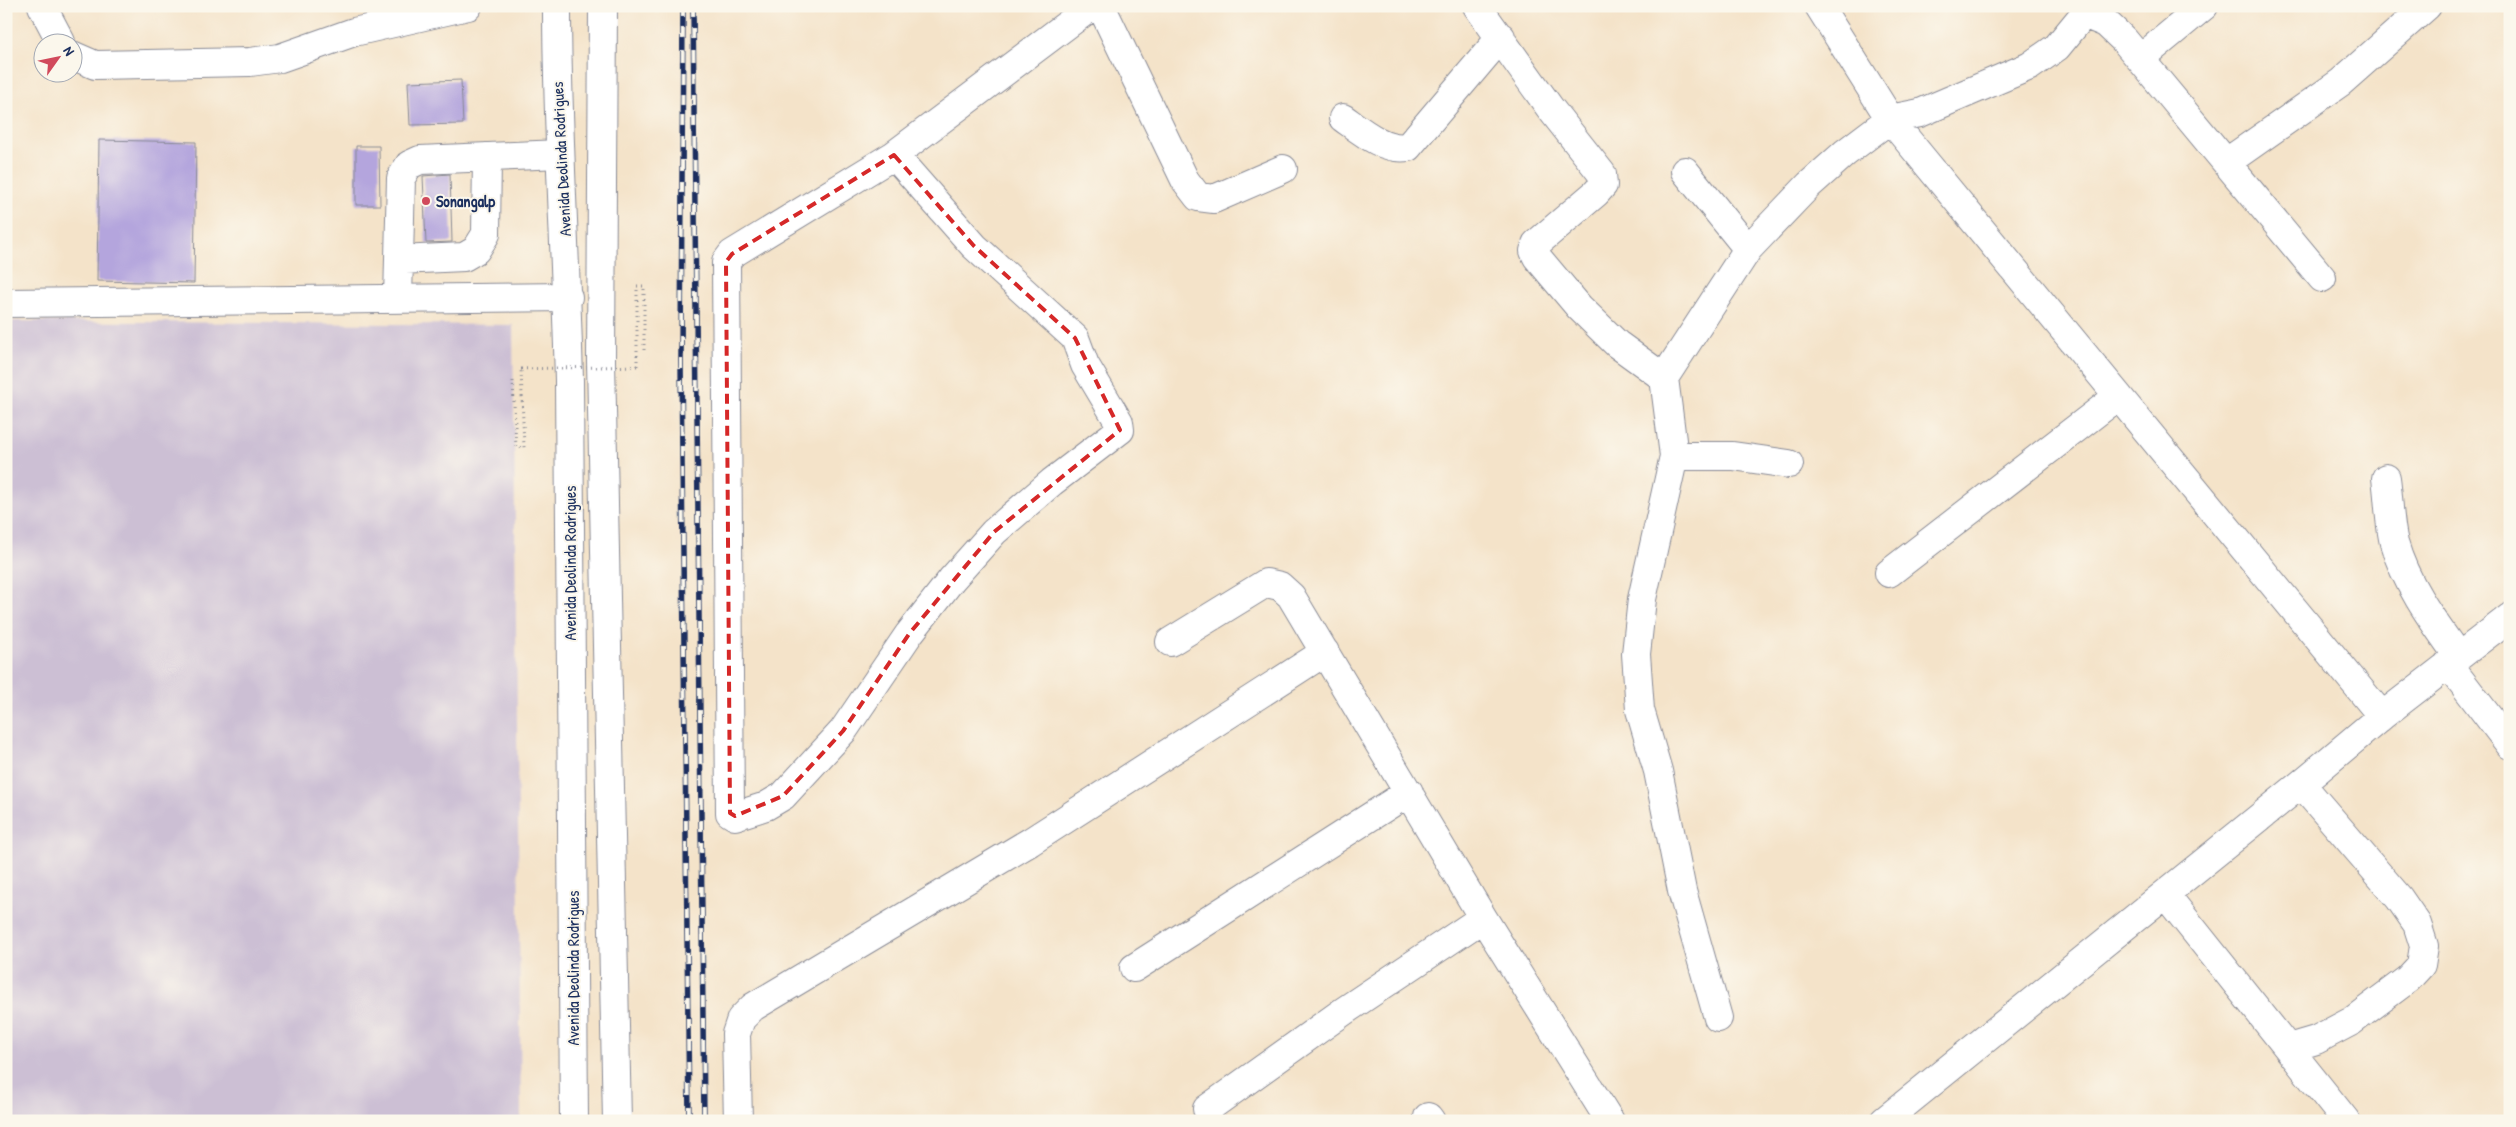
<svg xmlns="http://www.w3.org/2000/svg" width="2516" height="1127" viewBox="0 0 2516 1127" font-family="'Patrick Hand',sans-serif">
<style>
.industrial{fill:#ccbfd4}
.building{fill:#b4a5dd}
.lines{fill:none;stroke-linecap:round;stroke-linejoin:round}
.minor-casing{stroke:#888994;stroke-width:30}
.highway-casing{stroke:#888994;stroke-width:30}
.path{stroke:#888994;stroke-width:3;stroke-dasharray:1 4;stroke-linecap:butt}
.minor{stroke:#fff;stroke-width:28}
.highway{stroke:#fff;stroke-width:28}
.rail-casing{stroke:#1b2f5e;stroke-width:5.5}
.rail{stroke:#fbf7ec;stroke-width:4;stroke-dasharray:11;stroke-linecap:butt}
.path-bridge{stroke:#888994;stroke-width:3;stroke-dasharray:1 4;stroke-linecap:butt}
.marked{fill:none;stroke:#d62828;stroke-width:4;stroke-dasharray:10 6;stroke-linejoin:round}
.poi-dot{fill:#d1495b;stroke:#fbf7ec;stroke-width:2}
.labels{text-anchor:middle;stroke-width:4;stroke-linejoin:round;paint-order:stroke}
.street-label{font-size:16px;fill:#1b2f5e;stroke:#fbf7ec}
.poi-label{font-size:16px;font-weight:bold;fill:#1b2f5e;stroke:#fbf7ec;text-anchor:start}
</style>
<rect width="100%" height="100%" fill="#fbf7ec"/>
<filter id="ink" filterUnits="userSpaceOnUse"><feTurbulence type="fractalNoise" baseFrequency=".02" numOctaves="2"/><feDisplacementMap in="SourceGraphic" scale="10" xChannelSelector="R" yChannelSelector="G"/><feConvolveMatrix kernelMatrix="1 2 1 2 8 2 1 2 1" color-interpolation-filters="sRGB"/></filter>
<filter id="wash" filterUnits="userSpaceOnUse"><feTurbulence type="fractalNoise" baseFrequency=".0096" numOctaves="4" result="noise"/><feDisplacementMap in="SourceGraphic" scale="20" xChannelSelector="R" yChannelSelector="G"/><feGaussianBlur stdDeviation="1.12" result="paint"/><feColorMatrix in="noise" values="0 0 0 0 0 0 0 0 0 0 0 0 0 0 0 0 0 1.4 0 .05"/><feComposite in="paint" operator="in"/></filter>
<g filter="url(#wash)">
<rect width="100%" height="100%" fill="#f4e3c9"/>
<path class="industrial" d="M6 321 513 325 521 1121H6Z"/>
<g id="blocks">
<path class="building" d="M461 80 463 124 410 125 408 82Z
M99 140 196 142 194 283 97 281Z
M356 146H379L380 205H356Z
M450 174 452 242 426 243 423 176Z"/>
</g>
</g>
<g filter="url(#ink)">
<use href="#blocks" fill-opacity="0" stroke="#888994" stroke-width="1"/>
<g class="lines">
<defs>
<path id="minor" d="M42 6 61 42
M1101 6 1185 180 1198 197 1214 199 1283 169
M1477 6 1550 108 1602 174 1603 185 1596 193 1536 244 1534 251 1537 257 1579 307 1617 344 1664 378 1674 456 1642 599 1636 654 1640 710 1658 771 1682 891 1718 1018
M1819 6 1890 119 2382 716
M2084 14 2106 23 2125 41 2322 278
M72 55 95 65 250 62 280 58 354 32 468 6
M2140 59 2204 6
M1343 118C1361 131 1384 151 1408 147L1501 37
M894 155 974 246 1075 338 1085 365 1119 422 1120 430 1052 482 994 532 952 579 909 634 843 731 783 796 766 806 735 816 730 813 726 262 732 254 894 155 1092 6
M2227 162 2341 82 2427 6
M1685 171 1748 249
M399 260 464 257 476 250 486 234 487 157
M398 299 401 178 409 165 420 160 560 154
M6 303 568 297
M1664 378 1748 249 1809 185 1845 153 1890 119 1920 113 2030 66 2057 47 2084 14 2086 6
M1674 456H1733L1789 464
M2386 478C2389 499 2389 523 2394 543 2406 585 2433 621 2458 656
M1889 573 2117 397
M1170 642 1266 583 1280 586 1291 596 1483 918 1610 1121
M2448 664 2510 745
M2165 894 2346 1121
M1134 968 1409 792
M2289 1048 2316 1040 2352 1021 2408 979 2421 965 2424 946 2417 924 2399 898 2301 784
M1207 1109 1344 1011 1483 918
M1428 1117 1431 1121
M738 1121 736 1034 741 1019 753 1007 1030 842 1325 652
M1884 1121 2301 784 2382 716 2510 617"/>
<path id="highway" d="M557 6C557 131 566 256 569 381L574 1121
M603 6 601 361 617 1121"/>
</defs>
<use href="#minor" class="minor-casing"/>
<use href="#highway" class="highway-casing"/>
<path class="path" d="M637 366V286H644V354
M513 381 516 447 524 448 521 369"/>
<use href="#minor" class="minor"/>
<use href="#highway" class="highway"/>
<defs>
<path id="rail" d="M683 6 681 361 689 1121
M693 6 704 1121"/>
</defs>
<use href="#rail" class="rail-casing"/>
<use href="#rail" class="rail"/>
<path class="path-bridge" d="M521 369 637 366"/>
</g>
</g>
<path class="marked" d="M894 155 974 246 1075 338 1120 430 994 532 909 634 843 731 783 796 735 816 730 813 726 262 732 254Z"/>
<circle class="poi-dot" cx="426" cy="201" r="5"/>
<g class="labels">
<g class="street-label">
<text transform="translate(561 159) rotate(-93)" y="6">Avenida Deolinda Rodrigues</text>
<text transform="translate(570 563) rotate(-90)" y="6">Avenida Deolinda Rodrigues</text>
<text transform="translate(573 968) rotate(-90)" y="6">Avenida Deolinda Rodrigues</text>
</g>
<g class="poi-label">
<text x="436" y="207">Sonangalp</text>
</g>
</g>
<rect width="2516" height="1127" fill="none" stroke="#fbf7ec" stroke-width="25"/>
<g transform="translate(58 58) rotate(57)"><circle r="24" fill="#fbf7ec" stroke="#a1a7b3"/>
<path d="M0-4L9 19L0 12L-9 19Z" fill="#d1495b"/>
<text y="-8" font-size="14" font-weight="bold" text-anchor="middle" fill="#1b2f5e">N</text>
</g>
</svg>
